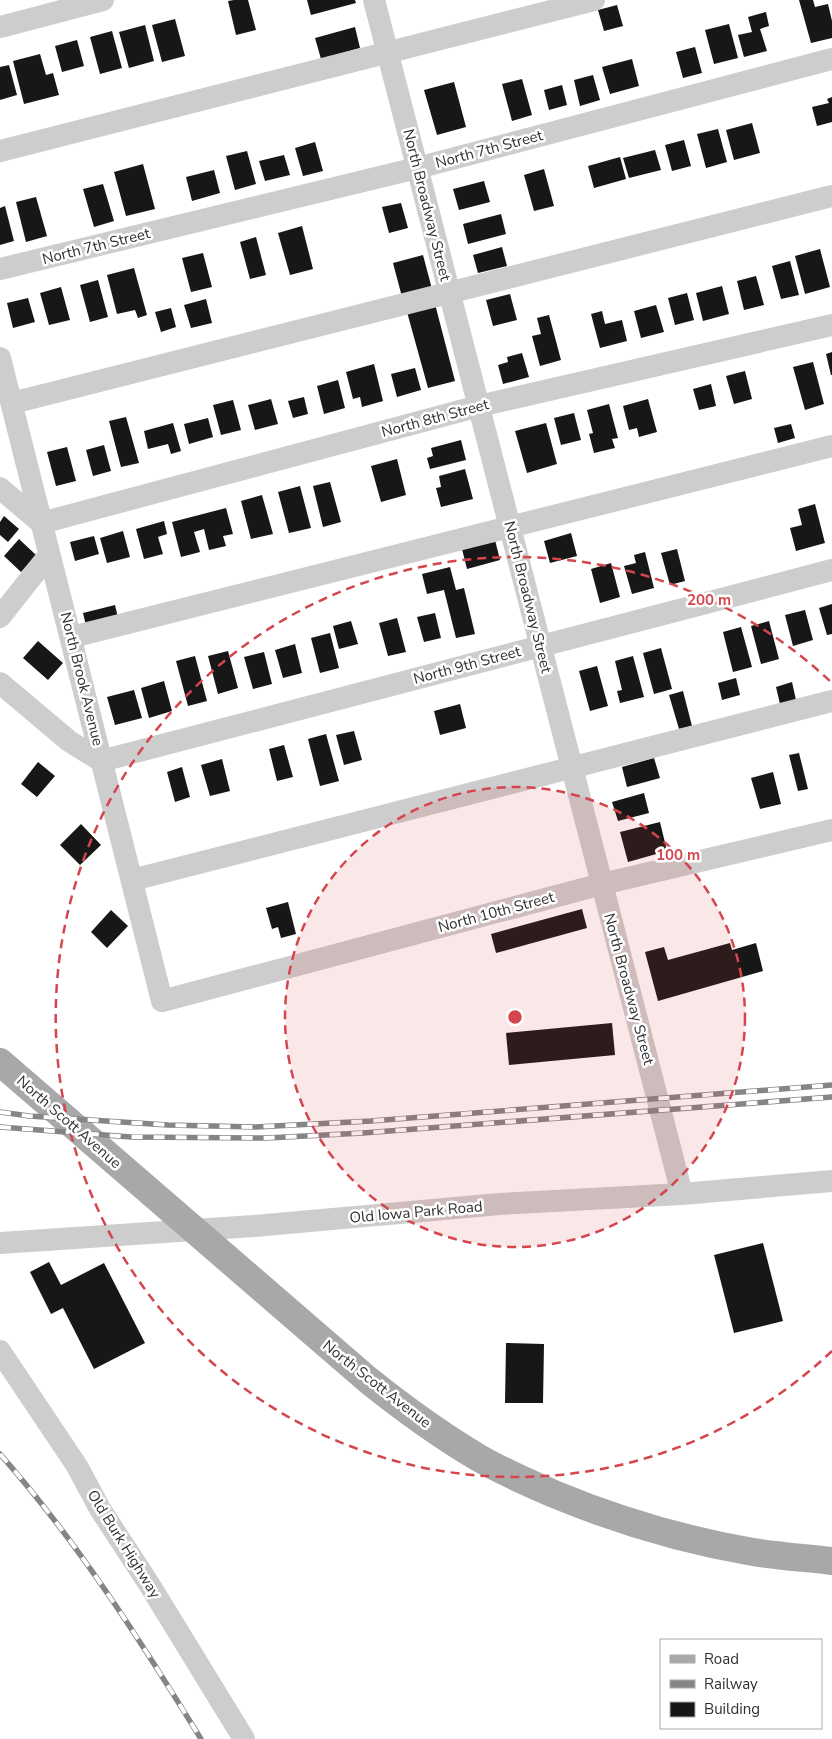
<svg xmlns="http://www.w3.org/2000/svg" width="832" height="1739" viewBox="0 0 832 1739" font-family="'Nunito Sans',sans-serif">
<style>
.building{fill:#171717}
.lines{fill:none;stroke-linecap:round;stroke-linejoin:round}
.minor{stroke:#cdcdcd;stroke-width:22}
.major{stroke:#a8a8a8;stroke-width:28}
.rail-casing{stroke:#858585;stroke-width:5.5}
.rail{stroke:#fff;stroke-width:4;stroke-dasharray:11;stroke-linecap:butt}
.ring{fill:none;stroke:#d4454d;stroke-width:2.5;stroke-dasharray:9 6}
.labels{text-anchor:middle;stroke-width:5;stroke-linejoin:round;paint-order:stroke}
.street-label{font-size:15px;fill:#303030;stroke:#fff}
.centre{fill:#d4454d;stroke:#fff;stroke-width:2.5}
.ring-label{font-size:15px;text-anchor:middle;font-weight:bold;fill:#d4454d;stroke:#fff;stroke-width:5;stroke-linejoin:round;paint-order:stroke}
</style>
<rect width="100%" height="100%" fill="#fff"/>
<path class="building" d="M234 0H248L256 30 236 35 228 1Z
M307 0H355L356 3 311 15Z
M799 0H813L815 7 828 4 832 21V38L811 43Z
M617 5 623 26 604 31 598 10Z
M766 12 769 26 760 29 767 51 744 57 738 35 752 32 748 17Z
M175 19 185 56 162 62 152 25Z
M729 24 738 58 714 64 705 30Z
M145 25 154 61 129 68 119 32Z
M355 27 360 48 321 59 315 38Z
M112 31 122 68 100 74 90 37Z
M77 40 84 66 62 72 55 46Z
M695 47 702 73 683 78 676 52Z
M40 54 46 75 53 73 59 95 24 104 13 61Z
M632 59 639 86 610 94 602 67Z
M9 65 17 95 0 100V67Z
M593 75 600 100 580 106 574 80Z
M522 79 532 115 512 121 502 84Z
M454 82 466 127 437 135 424 90Z
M562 85 567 105 549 110 544 90Z
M832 97V122L817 126 812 107 829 103 827 99Z
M752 123 760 153 734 160 726 130Z
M718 129 727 162 706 168 697 134Z
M684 140 691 166 672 171 665 145Z
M315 142 323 171 303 176 295 148Z
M655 150 661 170 629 178 623 158Z
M247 151 256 184 235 190 226 156Z
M284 155 290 175 265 181 259 161Z
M620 157 626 179 594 188 588 166Z
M143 164 155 209 126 216 114 172Z
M544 169 554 206 534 211 524 175Z
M214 170 220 193 192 201 186 177Z
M484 181 490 202 459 210 453 189Z
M103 184 114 221 94 227 83 189Z
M36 197 47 236 26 242 16 202Z
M401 203 408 228 389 233 382 207Z
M5 206 14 241 0 245V208Z
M501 214 506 234 468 244 463 224Z
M302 226 313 269 290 275 278 233Z
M256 237 266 275 250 279 240 242Z
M502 247 507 266 478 273 473 255Z
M820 249 830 287 805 294 795 256Z
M203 253 212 287 191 292 182 258Z
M423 255 432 289 402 297 393 263Z
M790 261 799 295 781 299 772 266Z
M134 268 147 315 138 318 135 310 117 314 107 275Z
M756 276 764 305 744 310 737 281Z
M98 280 108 317 90 322 80 285Z
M722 286 729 314 703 321 696 293Z
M61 287 70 320 49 325 40 293Z
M687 293 694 320 675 325 668 298Z
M510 294 517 320 493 326 486 300Z
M28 298 35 322 13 328 7 303Z
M206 299 212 323 191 328 184 305Z
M435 304 455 381 428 388 407 312Z
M656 305 664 332 641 338 634 311Z
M171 308 176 327 161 332 155 312Z
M602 311 605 324 622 320 627 341 600 348 591 314Z
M549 315 561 360 540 366 532 336 541 334 537 318Z
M832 352V375H831L826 354Z
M522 353 529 377 503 384 498 365 508 362 507 357Z
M813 362 824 404 805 410 793 367Z
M374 364 383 401 362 407 360 397 353 399 346 372Z
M415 368 421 390 397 397 391 374Z
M745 371 752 399 734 404 726 376Z
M338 380 345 408 324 414 317 386Z
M711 384 716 406 699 410 693 389Z
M304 397 308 414 293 418 288 401Z
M271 399 278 424 255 430 248 405Z
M648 399 657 432 639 437 637 428 629 430 623 406Z
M233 400 241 430 221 435 213 405Z
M609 404 618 438 612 439 615 448 594 453 589 434 593 433 587 410Z
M574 413 581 440 561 445 554 418Z
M126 417 139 463 121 467 109 421Z
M208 418 213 437 189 444 184 424Z
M173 423 181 451 171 454 168 444 148 449 144 431Z
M546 423 557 464 527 473 515 431Z
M791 424 795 438 778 443 774 428Z
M461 440 466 460 430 469 427 458 433 456 431 448Z
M104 445 111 471 93 476 86 450Z
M67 447 76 481 56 486 47 452Z
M397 459 406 495 381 502 371 466Z
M465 469 473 499 441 507 436 488 441 487 439 476Z
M330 482 341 522 323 527 313 486Z
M300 486 311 528 289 533 278 492Z
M262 495 273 534 251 539 241 501Z
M815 504 825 543 796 551 790 528 802 525 798 509Z
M226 508 233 534 223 536 226 546 209 550 204 529 194 532 200 552 181 557 172 522Z
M4 516 19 529 8 542 0 535V522Z
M164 521 167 534 158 537 163 554 144 559 136 529Z
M123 531 130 557 107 563 100 538Z
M571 533 577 556 550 563 544 541Z
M94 536 99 554 75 561 70 542Z
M19 539 36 555 21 572 4 556Z
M495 540 500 560 467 569 462 549Z
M677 549 685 581 670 585 661 553Z
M645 552 654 588 632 594 624 566 636 563 634 555Z
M611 563 620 597 600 603 591 569Z
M450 567 456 590 464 588 475 634 456 638 444 590 427 594 422 574Z
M832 604V634L827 635 819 608Z
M115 605 119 622 87 630 83 613Z
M805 610 813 640 793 646 785 615Z
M435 613 441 638 424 642 417 617Z
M397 618 406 652 388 656 379 623Z
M351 621 358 644 339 649 333 626Z
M769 621 779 659 761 664 751 626Z
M741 627 752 667 733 672 723 632Z
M330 633 339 668 320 673 311 638Z
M38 641 63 663 48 680 23 658Z
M295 644 302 673 283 678 275 650Z
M661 648 672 689 654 694 643 653Z
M228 651 238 688 218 694 208 656Z
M264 652 272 684 253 689 244 657Z
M195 656 207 701 188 706 176 661Z
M633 656 644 697 620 703 617 691 622 690 615 661Z
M597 666 608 706 590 711 579 671Z
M736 678 740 695 722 700 718 683Z
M164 681 172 711 149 718 141 688Z
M792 682 796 700 780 704 776 687Z
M134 690 142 718 115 725 107 697Z
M683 691 692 726 679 729 669 695Z
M460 704 466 728 440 735 434 711Z
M354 731 362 760 344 765 336 735Z
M326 734 339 781 320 786 308 739Z
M284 745 293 777 277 781 269 749Z
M799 753 808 789 798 791 789 755Z
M654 758 660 778 627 787 622 767Z
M222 759 230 791 210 796 201 765Z
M38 762 55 776 37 797 21 784Z
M182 767 190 797 175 802 167 772Z
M773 772 781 804 760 809 751 778Z
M644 793 649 813 618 821 612 802Z
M660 822 667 851 628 862 620 832Z
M81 824 101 845 80 865 60 845Z
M288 902 296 934 281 938 278 927 272 929 266 908Z
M582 909 587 928 496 953 491 934Z
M111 910 128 926 107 948 91 932Z
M730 943 732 950 756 943 763 971 658 1001 645 952 664 947 668 960Z
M612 1023 615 1055 509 1065 506 1033Z
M763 1243 783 1321 734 1333 714 1255Z
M49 1262 61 1285 104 1263 145 1343 94 1369 63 1308 51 1314 30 1272Z
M506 1343 544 1344 543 1403H505Z"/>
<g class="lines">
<path class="minor" d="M374 0 682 1194
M0 27 103 0
M0 151 594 0
M0 269 417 168 832 59
M0 358C56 572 108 787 162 1001L602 884 832 830
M12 403 832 196
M0 488 41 523 479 406 832 325
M0 617 49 555
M72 637 832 446
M0 683 69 741 101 761 832 570
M132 880 832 701
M0 1243 254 1226 500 1204 682 1194 832 1181
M0 1351 77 1466 100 1509 149 1584 244 1739"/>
<path class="major" d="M0 1062 368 1380C403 1408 440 1435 479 1458 503 1472 529 1483 554 1494 619 1521 683 1540 753 1552 779 1556 806 1558 832 1561"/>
<defs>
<path id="rail" d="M0 1112 29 1116 168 1125 256 1127 371 1121 832 1085
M0 1127 131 1137 267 1138 363 1133 832 1097
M0 1454C77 1541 140 1640 201 1739"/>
</defs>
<use href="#rail" class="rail-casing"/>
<use href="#rail" class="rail"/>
</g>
<circle cx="515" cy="1017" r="230" fill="#d4454d" fill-opacity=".12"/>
<g class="ring">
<circle cx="515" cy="1017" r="230"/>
<path d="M832 1351A460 460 0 1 1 832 683"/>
</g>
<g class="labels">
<g class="street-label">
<text transform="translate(489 149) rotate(-15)" y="5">North 7th Street</text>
<text transform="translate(427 205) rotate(76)" y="5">North Broadway Street</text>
<text transform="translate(96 246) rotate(-14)" y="5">North 7th Street</text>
<text transform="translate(435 418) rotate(-15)" y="5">North 8th Street</text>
<text transform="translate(528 597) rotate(76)" y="5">North Broadway Street</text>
<text transform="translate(467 665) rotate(-15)" y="5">North 9th Street</text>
<text transform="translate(82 679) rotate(76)" y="5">North Brook Avenue</text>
<text transform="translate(496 912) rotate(-15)" y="5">North 10th Street</text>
<text transform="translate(629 989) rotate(75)" y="5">North Broadway Street</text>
<text transform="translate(69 1122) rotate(41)" y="5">North Scott Avenue</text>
<text transform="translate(416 1212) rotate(-5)" y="5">Old Iowa Park Road</text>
<text transform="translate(377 1384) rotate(38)" y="5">North Scott Avenue</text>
<text transform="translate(124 1544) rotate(58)" y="5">Old Burk Highway</text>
</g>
</g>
<circle cx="515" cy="1017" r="8" class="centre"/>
<g class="ring-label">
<text x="709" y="605">200 m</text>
<text x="678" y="860">100 m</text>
</g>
<rect x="660" y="1639" width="162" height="90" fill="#ffffff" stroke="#acacac"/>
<rect x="670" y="1655" width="25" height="8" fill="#a8a8a8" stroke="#acacac"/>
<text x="704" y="1664" font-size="15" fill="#303030">Road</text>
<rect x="670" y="1680" width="25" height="8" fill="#858585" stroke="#acacac"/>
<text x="704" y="1689" font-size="15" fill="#303030">Railway</text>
<rect x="670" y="1702" width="25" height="15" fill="#171717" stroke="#acacac"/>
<text x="704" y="1714" font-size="15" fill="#303030">Building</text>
</svg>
